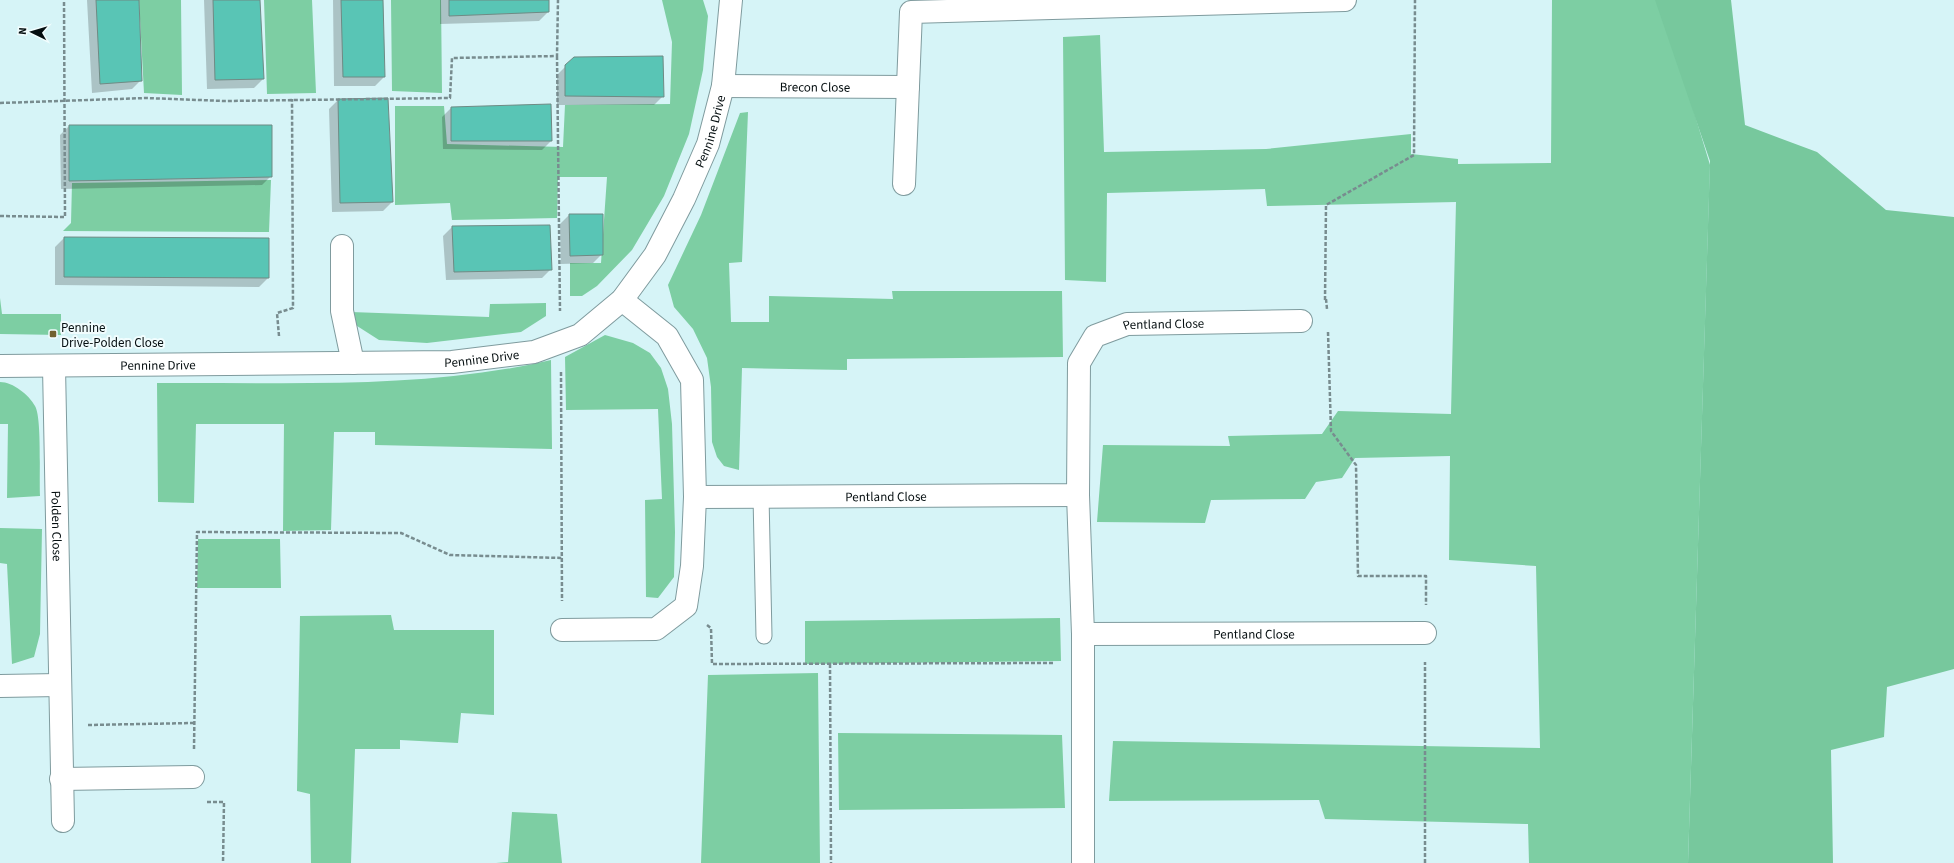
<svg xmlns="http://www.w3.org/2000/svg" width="1954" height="863" viewBox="0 0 1954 863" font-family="'Source Sans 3',sans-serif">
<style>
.green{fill:#7dcea3}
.forest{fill:#77c89d}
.shadow{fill:#0003}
.building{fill:#59c5b5;stroke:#6f8a84}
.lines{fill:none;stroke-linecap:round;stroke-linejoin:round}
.lane-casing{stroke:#7f9b9e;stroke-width:17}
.street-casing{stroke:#7f9b9e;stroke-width:24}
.path{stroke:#788c8f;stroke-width:2.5;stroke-dasharray:4 2;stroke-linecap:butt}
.lane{stroke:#fff;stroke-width:15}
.street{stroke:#fff;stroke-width:22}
.poi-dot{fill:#726230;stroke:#f1fdfe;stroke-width:1.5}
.labels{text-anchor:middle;stroke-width:4;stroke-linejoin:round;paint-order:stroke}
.street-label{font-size:13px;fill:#050e10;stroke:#f1fdfe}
.poi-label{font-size:13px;fill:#050e10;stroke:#f1fdfe;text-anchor:start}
</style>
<rect width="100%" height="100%" fill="#d6f4f7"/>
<path class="green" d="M139 0H181L182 95 144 93Z
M264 0H312L316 93 267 94Z
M391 0H441L442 93 392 91Z
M662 0H703L708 16 703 70 689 134 664 196 632 250 597 286 582 296H570V263H601L607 177H558L557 218 452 220 450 203 395 205V106H444L447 144 563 147 565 105 670 104 672 42Z
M1552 0H1660L1710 165 1688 863H1529L1528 824 1325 819 1319 800 1109 801 1113 741 1540 748 1536 566 1449 560 1450 456 1355 458 1342 478 1316 482 1305 499 1211 500 1205 523 1097 522 1103 445 1230 446 1228 436 1322 434 1338 411 1451 414 1456 202 1267 206 1265 189 1107 193 1106 282 1065 280 1063 37 1100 35 1104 152 1266 149 1411 134V154L1458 159V164L1551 163Z
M748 112 742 262 729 263 731 322H769V296L893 299 892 291H1062L1063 357 847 359V370L742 368 739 470 724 466 717 457 712 442 711 387 707 358 693 329 674 307 668 285 701 215 740 113Z
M271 180 269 232 63 231 71 223 72 183Z
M0 298 2 314H61V335L0 334Z
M546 303V316L521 332 427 343 379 340 354 324 351 312 489 317 490 304Z
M605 335 633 343 650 353 661 368 668 389 672 424 675 532 674 577 658 598 646 597 645 500 662 499 658 409 566 410 565 357Z
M551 360 552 449 375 445V432H334L331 530 283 531 284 424H196L194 503 158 502 157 383C288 382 423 390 551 360Z
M0 382C13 382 29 395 35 406 42 417 39 479 40 496L7 498 8 424H0Z
M0 528 42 529 40 634 34 657 12 664 7 564 0 563Z
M198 539H280L281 588H197Z
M391 615 394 630H494V715L461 713 458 743 400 740V749H355L351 863H311L310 794 297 791 300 616Z
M1060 618 1061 661 805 664V621Z
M818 673 820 863H701L708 675Z
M838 733 1062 735 1065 808 839 810Z
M512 812 557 814 562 863H496L508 862Z"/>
<path class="forest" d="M1655 0H1731L1745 125 1817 152 1886 210 1954 217V669L1887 687 1884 737 1831 750 1833 863H1688L1710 161Z"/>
<path class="shadow" d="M87 0H138L141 80 132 89 92 93Z
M204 0H259L263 79 254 88 207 89Z
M333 0H382L384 77 375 86H334Z
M440 0H548V12L539 21 440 24Z
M574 58 663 96 654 105H557V75Z
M338 100 392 202 383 211 332 212 329 109Z
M550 105 551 141 542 150 443 149 442 117 451 108Z
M69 126 271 176 262 185 61 189 60 135Z
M569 215H602V254L593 263 561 264 560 224Z
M549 226 551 269 542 278 446 280 443 236 452 227Z
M64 238 268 278 259 287 55 285V247Z"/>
<path class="building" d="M96 0H139L142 81 100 84Z
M213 0H260L264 79 215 80Z
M341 0H383L385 77H343Z
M449 0H549V12L449 16Z
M663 56 664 97 565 96V65L574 57Z
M388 98 393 202 340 203 338 99Z
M551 104 552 141H451V107Z
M69 125H272V177L69 181Z
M569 214H603V255L570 256Z
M550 225 552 270 454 272 452 226Z
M64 237 269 238V278L64 277Z"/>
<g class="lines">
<defs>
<path id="lane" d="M761 496 764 636"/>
<g id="street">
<path id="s1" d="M723 86 908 87"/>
<path d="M904 184 911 12 1345 0"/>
<path d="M342 246V311L353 363"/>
<path id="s2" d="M0 366 452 362 534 352 580 335 622 300 655 255 684 199 708 144 723 86 731 0"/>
<path id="s3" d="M54 367 63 821"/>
<path d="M1078 495 1083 634V863"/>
<path id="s4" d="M695 497 1078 495 1079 363 1095 336 1127 324 1301 321"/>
<path d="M562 630 656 629 686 606 692 566 695 497 692 380 667 336 622 300"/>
<path id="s5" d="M1083 634 1425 633"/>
<path d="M0 686 59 685"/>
<path d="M61 779 193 777"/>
</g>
</defs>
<use href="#lane" class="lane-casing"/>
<use href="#street" class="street-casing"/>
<path class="path" d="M557 56 560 311
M0 103 146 98 225 101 450 98 452 58 557 56 558 0
M0 216 65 217 64 0
M1326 299 1327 309
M1325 300 1326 205 1414 155 1415 0
M1328 332 1331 431 1356 465 1358 576H1426V605
M279 336 277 313 293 308 292 99
M561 372 562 601
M707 625 711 628 712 664 1054 663
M830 664 831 863
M88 725 194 723
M194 749 197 532 401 533 450 555 562 558
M207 802H224L223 863
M1425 863V662"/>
<use href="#lane" class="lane"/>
<use href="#street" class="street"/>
</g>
<rect class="poi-dot" x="49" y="330" width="8" height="8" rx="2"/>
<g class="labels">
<g class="street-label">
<text dy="5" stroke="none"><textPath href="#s1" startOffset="92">Brecon Close</textPath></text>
<text dy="5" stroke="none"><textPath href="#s2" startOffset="830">Pennine Drive</textPath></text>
<text dy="5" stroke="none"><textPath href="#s4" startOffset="617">Pentland Close</textPath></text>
<text dy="5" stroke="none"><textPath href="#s2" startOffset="482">Pennine Drive</textPath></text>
<text dy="5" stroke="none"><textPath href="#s2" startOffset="158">Pennine Drive</textPath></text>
<text dy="5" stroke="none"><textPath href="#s4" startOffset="191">Pentland Close</textPath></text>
<text dy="5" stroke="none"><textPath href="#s3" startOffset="159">Polden Close</textPath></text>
<text dy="5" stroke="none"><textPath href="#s5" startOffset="171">Pentland Close</textPath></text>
</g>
<g class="poi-label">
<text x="61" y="332">Pennine<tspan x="61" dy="15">Drive-Polden Close</tspan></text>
</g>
</g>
<g transform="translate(32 32) rotate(275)" stroke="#f1fdfe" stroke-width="3" paint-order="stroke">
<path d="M0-3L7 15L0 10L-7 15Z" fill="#050e10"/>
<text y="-6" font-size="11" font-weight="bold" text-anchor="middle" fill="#050e10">N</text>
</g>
</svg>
